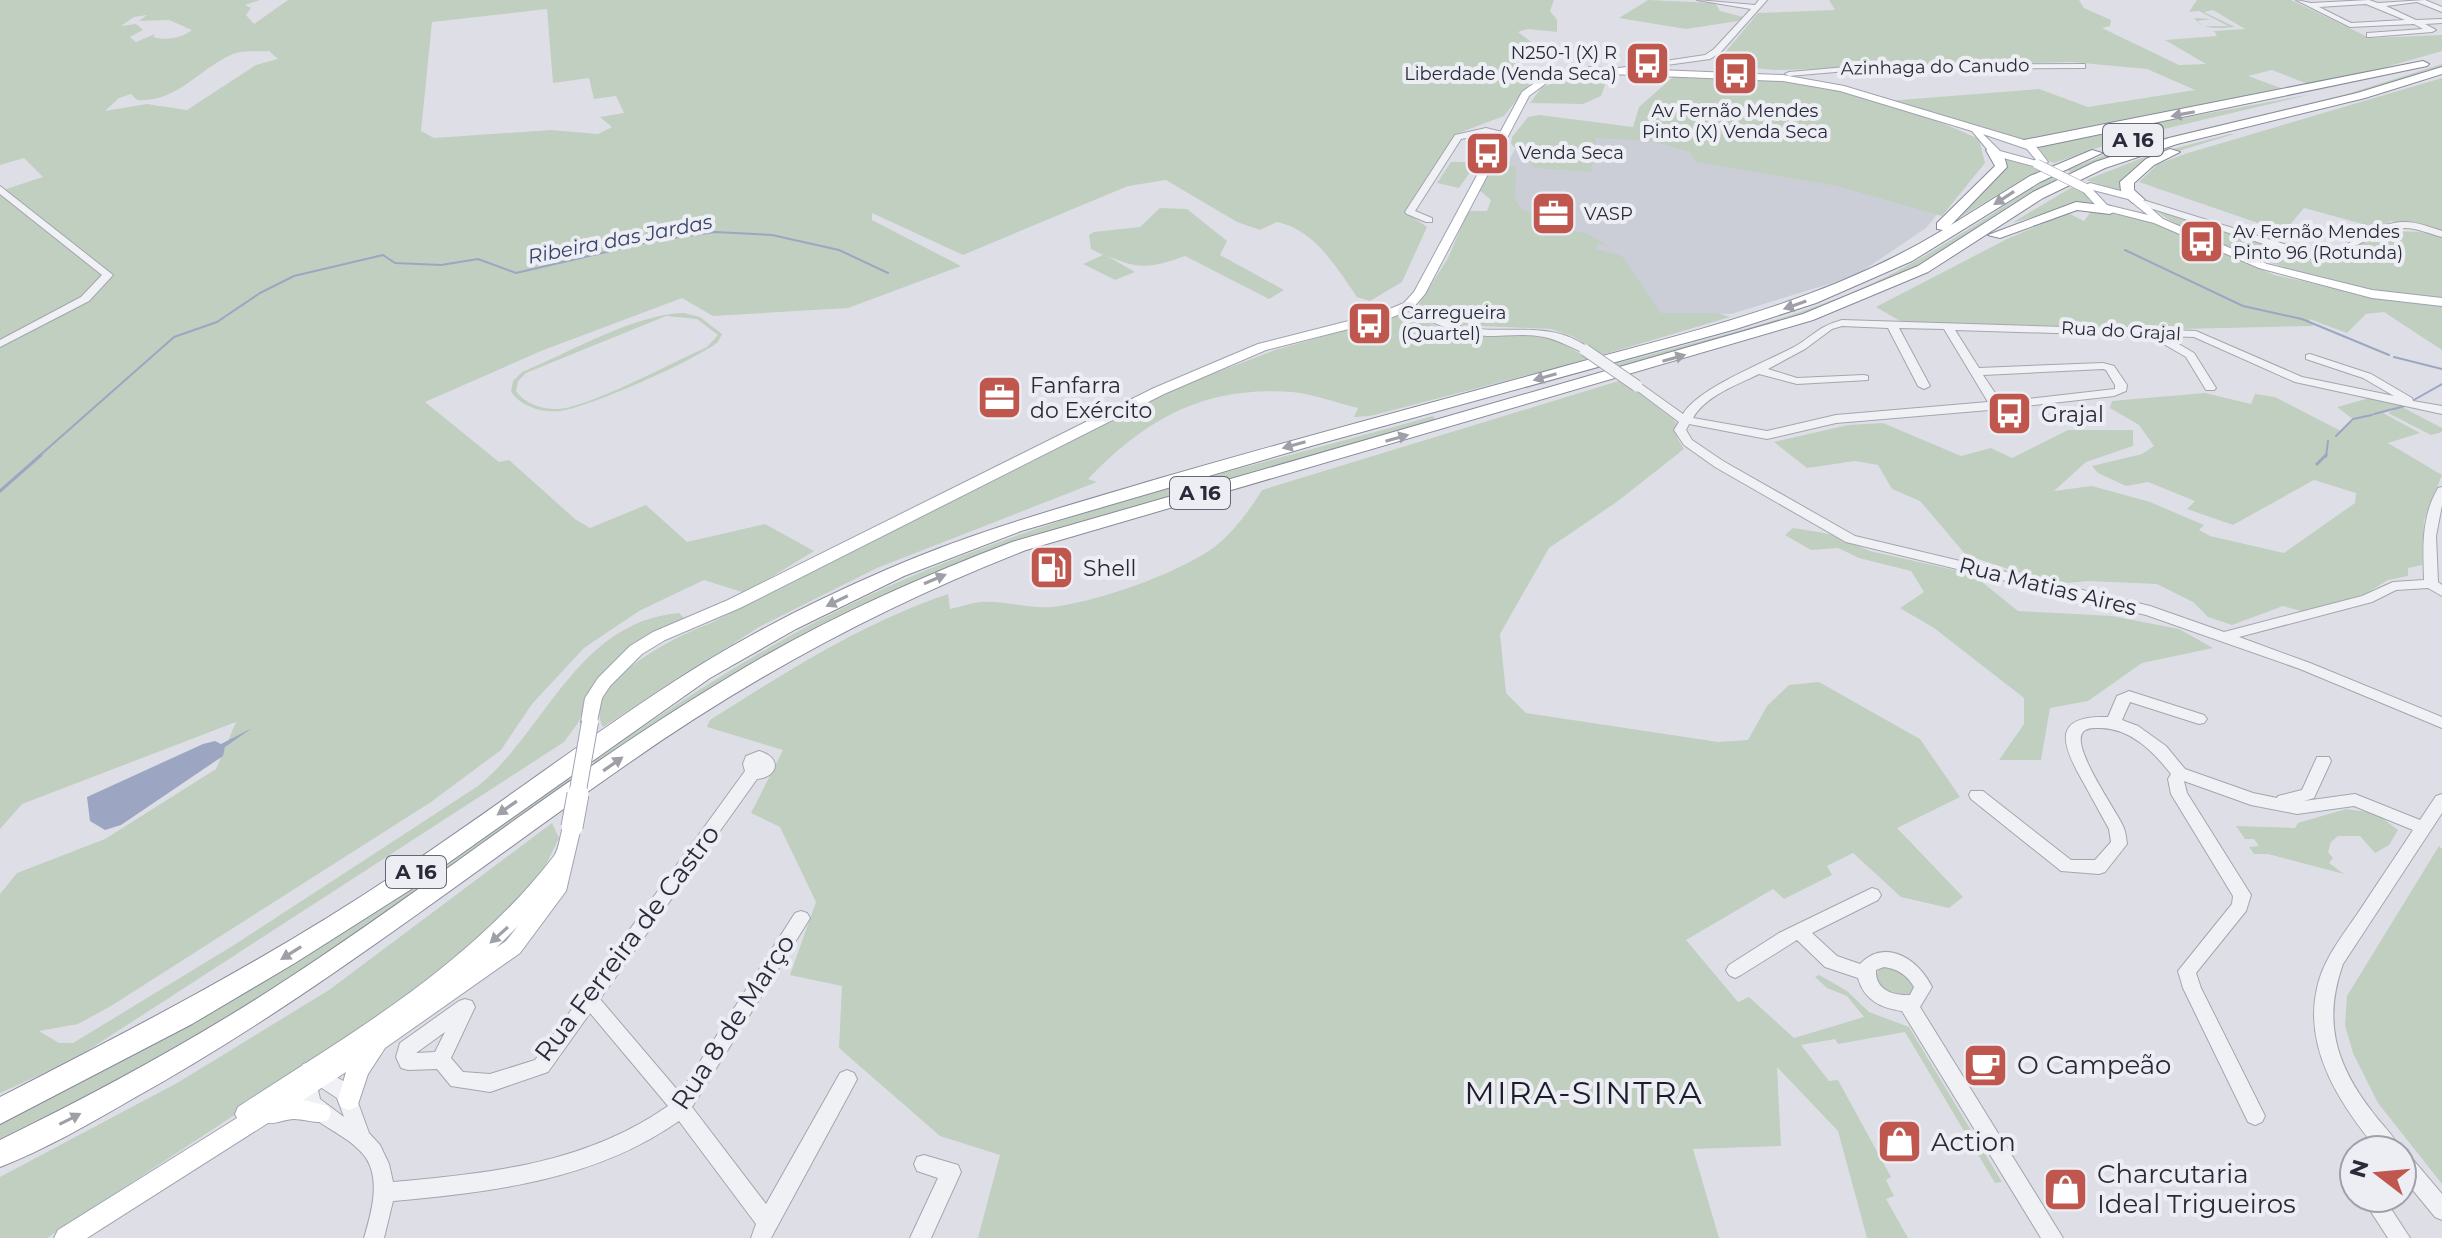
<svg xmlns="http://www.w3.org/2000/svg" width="2442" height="1238" viewBox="0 0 2442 1238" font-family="Montserrat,sans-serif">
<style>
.built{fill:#ccced7}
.green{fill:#c0cfc0;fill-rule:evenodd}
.water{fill:#9ca6c3}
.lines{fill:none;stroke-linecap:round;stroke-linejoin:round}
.stream-far1{stroke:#9ca6c3;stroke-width:2}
.stream{stroke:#9ca6c3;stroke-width:3}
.minor-casing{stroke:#a4a5af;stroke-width:2}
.major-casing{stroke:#9fa2b0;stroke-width:2}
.highway-casing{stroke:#878a9b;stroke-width:2}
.minor{fill:#f0f1f5;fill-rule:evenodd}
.major{fill:#fff;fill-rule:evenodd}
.highway{fill:#fff;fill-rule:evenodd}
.minor-bridge-casing{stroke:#a4a5af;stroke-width:13;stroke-linecap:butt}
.major-bridge-far2-casing{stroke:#9fa2b0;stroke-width:10;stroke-linecap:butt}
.major-bridge-far1-casing{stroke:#9fa2b0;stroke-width:18;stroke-linecap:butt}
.major-bridge-casing{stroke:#9fa2b0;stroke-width:23;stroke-linecap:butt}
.minor-bridge{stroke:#f0f1f5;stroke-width:11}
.major-bridge-far2{stroke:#fff;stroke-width:9}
.major-bridge-far1{stroke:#fff;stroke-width:16}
.major-bridge{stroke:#fff;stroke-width:21}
.oneway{fill:#9fa0a7}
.labels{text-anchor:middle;stroke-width:8;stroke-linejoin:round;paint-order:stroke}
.far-poi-label{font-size:18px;fill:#292b3b;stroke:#edeef4;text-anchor:start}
.far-street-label{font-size:18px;fill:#292b3b;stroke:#edeef4}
.shield{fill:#edeef4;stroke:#646672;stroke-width:2}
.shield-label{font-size:20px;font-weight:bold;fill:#292b3b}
.far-water-label{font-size:20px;font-style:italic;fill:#37436b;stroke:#edeef4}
.poi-label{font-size:22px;fill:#292b3b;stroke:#edeef4;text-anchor:start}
.street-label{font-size:22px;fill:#292b3b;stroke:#edeef4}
.near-street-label{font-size:26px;fill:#292b3b;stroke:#edeef4}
.near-poi-label{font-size:26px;fill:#292b3b;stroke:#edeef4;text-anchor:start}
.near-quarter-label{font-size:32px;letter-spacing:2px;fill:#1b1d2c;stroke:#edeef4}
</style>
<rect width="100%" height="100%" fill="#dedfe6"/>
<path class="built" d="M1579 127 1741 147 1943 207 1926 228 1855 276 1731 314 1661 313 1525 234 1500 176 1518 144Z"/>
<path class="green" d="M0 0H260L245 5 251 8 246 15 254 24 288 0H1554L1550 11 1557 20V32L1528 29 1518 32 1534 44 1524 45 1516 63 1535 77 1504 116 1456 134 1407 213 1427 227 1402 282 1370 301 1357 297C1337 268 1314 229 1277 222L1260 230 1237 222 1166 180 1128 186 963 255 872 213V220L961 266 848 308 713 316 682 298 541 351 425 402 499 462 509 460 575 519 590 528 646 505 687 542 765 524 814 551 745 593 704 580 639 611 584 648 532 704 501 750 431 802 111 1006 78 1024 39 1031 59 1043H73L234 945 478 786C547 730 577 622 679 613L685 619 590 694 578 723 564 742 73 1060 0 1093V894L17 873 105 839 216 769 236 722 22 804 0 829V191L43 177 24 158 0 165ZM547 9 553 83 589 78 594 99 616 96 624 113 600 117 612 127 598 134 551 130 434 138 421 131 432 22ZM147 15 139 21 169 20 192 30C182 38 166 41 153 37L155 34 136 42 130 37 143 30 136 24 121 26 134 17ZM269 51 278 59 256 65 187 110 147 104 105 111 119 98 131 94 137 100C176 103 198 70 231 55 241 50 258 52 269 51Z
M1648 0 1715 3 1720 11 1743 17 1738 21 1686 29 1619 18Z
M1829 0H2079L2084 8 2111 20 2110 26 2102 28 2179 65 2206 64 2165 40 2217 36 2214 31 2245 29 2213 10 2204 12 2235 27C2220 28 2203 31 2194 18L2211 19 2197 21 2204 26H2228L2199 11 2189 12 2197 0H2291L2370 38 2442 35V51L2316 87 2272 70 2248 76 2286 90 2026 140 1887 101 2039 89 2088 107 2195 90 2147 69 2072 62 1774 70 1733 66 1723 55 1758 13 1835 10Z
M2442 64V67L2365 92 2195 134 2073 173 2067 170 2122 148 2347 94Z
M1580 74H1609L1601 96 1583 104 1530 103 1542 87Z
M1673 77C1714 78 1756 76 1796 83 1857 92 1923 113 1979 139L1985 163 1942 216 1837 186 1696 162 1690 152 1651 141 1596 138 1591 172 1535 168 1511 144 1512 137 1528 117 1539 115 1633 127 1639 107Z
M2442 78V231L2391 221 2381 229 2304 208 2284 232 2139 182 2158 164 2188 153Z
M2312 94 2126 138 2054 163 2047 160 2037 145Z
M2230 134H2234L2149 160 2126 192 2086 180 2150 155Z
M1480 146 1488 147 1459 188 1437 183 1451 162H1467Z
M2004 159 2041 169 1957 219 2006 167Z
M1490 164 1516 167 1515 200 1522 210 1557 219 1570 230 1586 233 1607 245 1597 244 1596 249 1622 256 1661 313H1718L1730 317 1602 355 1574 337 1551 329 1457 325 1422 309 1419 304 1448 258 1468 211H1487L1491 200 1479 190Z
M2053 175 2059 178 1920 266 1811 312 1622 368 1615 364C1698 341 1786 322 1865 287 1932 256 1991 214 2053 175Z
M2074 186 2089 195 2088 199 2093 204H2078L2012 223Z
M1160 208 1187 209 1227 241 1220 255 1284 290 1269 299 1185 256C1151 268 1141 270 1107 256L1135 272 1115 280 1083 264 1103 255 1091 249 1089 235 1094 232 1140 227Z
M2083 209 2133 217 2175 230 2274 275 2391 300 2442 305V350L2384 312 2366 314 2347 333 2309 319 2313 326 2181 329 1902 322 1876 307 2007 239 2068 213 2084 221 2090 213Z
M2156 210 2324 263C2370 240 2389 223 2442 236V300C2361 291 2284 272 2210 239 2192 231 2171 224 2156 210Z
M684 313 700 317 722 334 718 342C696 360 588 408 560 411 542 413 522 407 511 392L513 381 522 372C569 353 634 314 684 313ZM666 316 697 319 718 335 707 347C673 362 592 406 559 409 543 410 525 404 516 391L518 381 526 373Z
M1407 313 1457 335H1547L1590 359 1370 416 1354 417 1358 408C1337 403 1313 394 1292 392 1204 386 1147 418 1088 479L1097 482 877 568 759 627 603 727C579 683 680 634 709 624L1047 450 1173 389 1275 350Z
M1622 380 1673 419 1679 426 1677 438 1684 449 1618 501 1549 548 1500 634 1506 693 1526 713 1718 742 1748 740 1767 706 1789 685 1819 682 1920 739 1960 797 1897 828 1963 897 1949 908 1901 897 1853 853 1827 866 1832 875 1784 899 1773 889 1686 940 1738 1002 1749 997 1794 1038 1864 1017 1847 996 1827 988 1815 977 1819 975 1847 991 1869 1012 1909 1027 2002 1182 1995 1183 1905 1032 1838 1044 1835 1039 1801 1045 1829 1081 1838 1080 1891 1177 1886 1180 1894 1196 1886 1199 1908 1238H1867L1838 1131 1777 1067 1781 1146 1693 1149 1719 1238H978L1000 1155 940 1136 839 1048 842 986 790 975 816 902 780 827 751 813 783 750 707 727 710 720C786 672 862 623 948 594L950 609C960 607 970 603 980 602 1007 600 1033 611 1060 606 1103 599 1173 575 1210 550 1230 537 1250 510 1262 490Z
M2205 393 2251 404 2255 394 2275 397 2341 431 2354 420 2337 407 2373 397 2408 404 2402 407 2442 428V432L2431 435 2388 413 2401 406 2383 413 2420 433 2388 443 2442 475 2424 520 2422 565 2408 568V576L2388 580 2365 594 2304 612 2283 606 2232 625 2208 617 2193 602 2157 584 2088 581 2054 584 1966 555 1920 501 1892 489 1878 465 1855 461 1807 468 1774 442 1848 425 1883 423 1961 456 1991 448 2012 458 2068 430H2133V446L2086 462 2054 491 2092 486 2150 502 2204 525 2199 530 2210 536 2284 553 2355 503 2356 493 2314 480 2233 525 2187 509 2195 501 2148 482 2126 486 2098 473 2092 466 2142 454 2154 446 2139 425 2110 408 2112 401Z
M1433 416 1436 420 986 553 593 769 594 761C683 698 775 639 874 593 1050 511 1246 469 1433 416Z
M1793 528 1830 534 1870 551 1972 574 2018 611 2112 616 2179 629 2213 648 2142 663 2088 701 2050 708 2041 760H1999L2024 724V698L1934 628 1900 608 1924 592 1911 571 1859 558 1838 548 1811 550 1785 535Z
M570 777 567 789 303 977 0 1147V1123L231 1002 391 903Z
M2346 809 2375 813 2398 830 2389 845 2375 853 2360 836H2338L2331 842 2328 852 2333 858 2329 863 2344 874 2268 854H2254L2249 847 2259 846 2254 839H2245L2236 826 2295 828 2298 823Z
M552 823 559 838 536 885 448 966 262 1097 47 1238H0V1177L177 1083 329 990Z
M2439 846 2442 849V1184L2378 1103 2353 1053 2345 1025 2347 996Z
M1890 966 1912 979 1915 990 1908 997 1888 995 1875 980 1879 968Z"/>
<path class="water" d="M252 728 225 747 223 756 121 825 105 830 90 821 87 797 203 744 215 741 221 744Z"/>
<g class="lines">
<path class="stream-far1" d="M2125 250 2243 306 2302 319 2389 355
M2394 357 2442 369
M2412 401 2442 384
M2374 414 2409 405
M2336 436 2353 419 2372 415
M38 457 174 337 217 322 260 293 294 276 383 255 395 263 441 265 478 259 516 273 658 240 715 232 772 235 839 250 888 273
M2326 457 2328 441"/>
<path class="stream" d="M2317 464 2326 455
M0 491 41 455"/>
<defs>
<path id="minor" d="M1697 0 1755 5 1759 0H1767L1720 53 1710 59 1616 72V68H1619L1705 55 1714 49 1751 9Z
M2296 0 2311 3 2369 0 2378 3 2425 0 2442 7V12L2417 2 2386 6 2416 20 2442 19V23L2425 24 2436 30 2432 32 2370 37H2367V33L2423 29 2414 24 2350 27ZM2366 4 2405 20 2351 23 2319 7Z
M2085 64V68H2082L1870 69 1789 76 1785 74 1789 72 1870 65Z
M1486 128 1506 133 1502 136 1486 134 1461 139 1415 211 1432 218V222H1426L1407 214 1405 212 1455 135Z
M0 186 113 275 89 301 0 347V340L81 297 102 275 0 194Z
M2143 200 2316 254C2348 252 2371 222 2405 222 2417 222 2430 227 2442 231V237C2430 234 2417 228 2405 228 2373 228 2350 257 2315 260L2140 205V201Z
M1408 303C1425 309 1441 321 1459 326 1503 337 1552 317 1591 350L1585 353C1571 348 1559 340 1544 337 1525 333 1506 336 1487 336 1456 334 1432 323 1404 308L1403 306Z
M1842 320 2196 331 2302 377 2394 396 2363 378 2306 359V355L2310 354 2371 374 2412 398 2413 401 2442 406V414L2295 382 2194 337 2165 336 2194 353 2216 388 2214 390H2206L2186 357 2150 336 1955 330 1979 368 2103 363 2114 366 2127 385 2126 391 2114 396 2008 408 2005 412H1997L1996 407 1989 410 1836 423 1767 439 1689 424 1686 430 1692 440 1723 461 1855 536 2150 606 2224 632 2362 596 2393 582 2424 580C2423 548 2421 517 2438 488L2442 487V505L2436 536 2438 582 2442 585V596L2428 588 2396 590 2372 602 2239 637 2310 663 2442 717V728L2300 669 2146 615 1846 542 1715 467 1684 445 1674 430 1679 422 1631 386 1633 384H1641L1683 414C1698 388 1766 362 1794 347 1813 336 1819 326 1842 320ZM1842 326 1888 328 1918 386 1924 389 1930 386 1899 328 1944 329 1988 402 1836 415 1767 431 1693 418C1705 396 1737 385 1759 374L1797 384 1868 380V376L1864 375 1797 378 1768 369 1805 349 1832 329ZM2103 369 2106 370 2115 385V389L2001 402 1983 375Z
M2129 691 2204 715 2207 719 2204 723 2199 724 2130 702 2122 720 2138 726 2166 746 2185 769 2253 793 2277 798 2278 796 2302 790 2317 757H2329L2331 761 2314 798 2304 801 2355 794 2420 820 2436 796 2442 794V813L2343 964C2323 1020 2335 1063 2371 1110 2380 1123 2394 1135 2401 1150H2378C2341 1106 2303 1049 2317 988 2323 960 2342 936 2358 913 2376 885 2395 858 2413 830L2354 806 2297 814 2251 805 2184 781 2187 793 2251 895 2246 911 2196 973 2201 988 2265 1116 2262 1122 2255 1125 2248 1122 2183 988 2178 971 2232 904 2233 896 2171 794 2168 779 2171 774C2153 751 2131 729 2101 728 2095 728 2087 727 2083 732 2070 746 2116 810 2123 826 2126 832 2126 838 2127 844L2105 872 2099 874 2061 871 1971 799 1969 795 1971 791H1983L2071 860H2095L2111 842 2109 829C2100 813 2091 796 2082 780 2061 743 2052 715 2108 717L2117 696Z
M759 751C782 757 779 777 757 779L600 999 680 1093 795 913 801 911 807 913 810 918 807 923 692 1107 766 1204 840 1073 847 1070 854 1073 857 1079 854 1085 771 1238H751L756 1224 679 1121C595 1180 493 1192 393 1201L384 1238H364C371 1214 381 1181 366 1158 343 1124 277 1121 303 1064L310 1062 352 1086 369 1133 380 1145 389 1164 393 1182C491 1173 585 1164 668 1106L590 1013 548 1072 490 1092 451 1086 437 1069 408 1070 401 1068 396 1057 400 1043 459 1001 465 999 472 1001 475 1007 451 1058 463 1072 490 1074 535 1060 745 771 743 764 746 756ZM445 1032 435 1052 416 1053ZM317 1085 337 1098 344 1117 320 1099Z
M1872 888 1878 890 1881 895 1878 900 1812 933 1837 956 1860 964C1886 937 1919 960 1932 987L1920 1007 2063 1238H2041L1902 1011C1881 1008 1864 1000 1858 978L1825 967 1797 940 1741 975 1735 978 1729 975 1726 970 1729 965 1779 933ZM1884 967C1898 969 1907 975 1914 987L1910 995C1893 996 1875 990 1876 970Z
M2402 1153 2409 1155 2442 1194V1220L2435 1217 2402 1177Z
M924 1155 958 1165 961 1172 931 1238H910L938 1178 917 1171 914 1164 917 1157Z
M2362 1198H2384L2410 1238H2388Z"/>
<path id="major" d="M1585 67 1783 75 1844 86 2024 140 2035 145 2048 162 2037 167 1992 155 1972 131 1840 91 1783 81 1585 73 1549 81 1529 96 1425 294 1412 309 1388 319 1266 350 1164 394 740 608 665 640 642 654 610 686 602 698 596 726H584L581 722 585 698 598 678 630 646 653 632 728 600 1154 388 1258 344 1380 313 1404 303 1414 292 1522 92 1543 77ZM1983 134 2027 149 2037 161 2000 151Z
M2090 183 2136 195 2163 219 2267 264 2372 290 2442 298V306L2372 298 2259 268 2154 223 2099 209 2080 188ZM2093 190 2128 199 2148 215 2107 205Z
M572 820 579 822 581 827 566 891 520 953 385 1048 368 1074 357 1107 349 1110 341 1107 338 1100 346 1072 303 1100 328 1106 331 1113 328 1120C316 1125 307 1119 294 1119 285 1119 277 1124 268 1123L87 1238H54L58 1230 237 1118 235 1114 238 1107C353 1032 469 966 554 856 560 848 560 832 565 822ZM518 926 506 941 496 948Z"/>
<path id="highway" d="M2423 61 2429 64 2427 66 2038 147 2014 142Z
M2442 67V74L2365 98 2177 144 2105 168 2043 198 1928 272 1813 320 1026 550C882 606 749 678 623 767 461 880 307 1002 134 1098 91 1123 46 1149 0 1167V1140C94 1094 187 1044 275 987 427 889 568 774 724 680 815 624 912 580 1012 542L1803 314 1918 266 2033 192 2095 162 2169 138 2357 93Z
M1992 146 2004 156 2007 167 1951 225 2030 176 2092 150 2102 153 2040 182 1912 261 1816 303 1736 329 1311 446 1021 531 904 576 796 629 710 678 410 890 295 963 192 1024 0 1124V1097C135 1028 268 959 394 875 496 808 593 732 697 667 757 630 823 597 888 569 977 530 1071 505 1164 477 1299 438 1434 402 1569 365 1698 330 1828 300 1943 230L1937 229V223L1995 166 1986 150Z
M2170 149 2180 152 2154 165 2134 183V190L2145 200 2133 203 2121 191 2120 182 2146 159Z
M2076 202 2110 206 2117 210 2110 214 2077 210 2000 238 1988 235Z"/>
</defs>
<use href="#minor" class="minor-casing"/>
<use href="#major" class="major-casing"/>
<use href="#highway" class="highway-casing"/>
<use href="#minor" class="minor"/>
<use href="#major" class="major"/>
<use href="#highway" class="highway"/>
<defs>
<path id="minor-bridge" d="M1585 350 1637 386"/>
<path id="major-bridge-far2" d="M2037 164 2085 188"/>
<path id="major-bridge-far1" d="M577 796 590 722"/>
<path id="major-bridge" d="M572 827 578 794"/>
</defs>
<use href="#minor-bridge" class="minor-bridge-casing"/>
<use href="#major-bridge-far2" class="major-bridge-far2-casing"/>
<use href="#major-bridge-far1" class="major-bridge-far1-casing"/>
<use href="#major-bridge" class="major-bridge-casing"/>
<use href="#minor-bridge" class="minor-bridge"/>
<use href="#major-bridge-far2" class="major-bridge-far2"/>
<use href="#major-bridge-far1" class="major-bridge-far1"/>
<use href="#major-bridge" class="major-bridge"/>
</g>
<defs><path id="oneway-solid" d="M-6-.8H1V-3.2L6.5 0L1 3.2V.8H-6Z" transform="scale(2)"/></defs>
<g class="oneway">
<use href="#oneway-solid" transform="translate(2183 114) rotate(169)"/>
<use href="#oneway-solid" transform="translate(2004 198) rotate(147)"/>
<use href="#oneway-solid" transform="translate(1795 305) rotate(161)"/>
<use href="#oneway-solid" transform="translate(1674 358) rotate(-16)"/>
<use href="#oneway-solid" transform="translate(1545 377) rotate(164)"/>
<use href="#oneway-solid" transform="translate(1397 438) rotate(-16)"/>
<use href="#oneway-solid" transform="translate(1294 445) rotate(164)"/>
<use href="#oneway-solid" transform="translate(935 579) rotate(-23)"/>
<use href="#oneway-solid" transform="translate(837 601) rotate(154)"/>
<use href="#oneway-solid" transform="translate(613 764) rotate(-35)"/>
<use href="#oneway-solid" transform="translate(507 808) rotate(145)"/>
<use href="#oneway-solid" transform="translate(499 935) rotate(138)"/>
<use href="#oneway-solid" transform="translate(291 953) rotate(148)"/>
<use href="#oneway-solid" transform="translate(70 1119) rotate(-27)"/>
</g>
<defs>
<symbol id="bus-square" viewBox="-11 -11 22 22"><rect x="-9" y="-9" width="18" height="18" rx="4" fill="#bf574f" stroke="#edeef4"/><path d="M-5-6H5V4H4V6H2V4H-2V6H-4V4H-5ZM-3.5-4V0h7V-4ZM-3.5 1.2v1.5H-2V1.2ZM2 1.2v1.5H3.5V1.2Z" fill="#fff"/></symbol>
<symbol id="office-square" viewBox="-11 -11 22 22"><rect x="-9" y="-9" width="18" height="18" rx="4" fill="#bf574f" stroke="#edeef4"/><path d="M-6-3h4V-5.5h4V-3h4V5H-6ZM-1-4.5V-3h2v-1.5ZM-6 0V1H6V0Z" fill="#fff"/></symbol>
<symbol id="fuel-square" viewBox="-11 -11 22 22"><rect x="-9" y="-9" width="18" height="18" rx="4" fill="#bf574f" stroke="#edeef4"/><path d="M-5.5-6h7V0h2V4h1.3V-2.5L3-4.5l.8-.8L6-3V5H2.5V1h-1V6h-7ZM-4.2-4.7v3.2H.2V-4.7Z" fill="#fff"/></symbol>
<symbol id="cafe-square" viewBox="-11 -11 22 22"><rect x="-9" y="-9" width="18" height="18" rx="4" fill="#bf574f" stroke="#edeef4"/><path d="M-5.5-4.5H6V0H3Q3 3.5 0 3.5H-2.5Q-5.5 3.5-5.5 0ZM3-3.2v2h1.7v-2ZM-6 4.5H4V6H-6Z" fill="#fff"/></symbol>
<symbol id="shop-square" viewBox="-11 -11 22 22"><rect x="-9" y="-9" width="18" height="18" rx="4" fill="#bf574f" stroke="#edeef4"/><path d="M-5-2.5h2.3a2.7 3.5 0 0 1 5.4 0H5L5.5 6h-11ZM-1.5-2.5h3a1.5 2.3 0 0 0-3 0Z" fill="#fff"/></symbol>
</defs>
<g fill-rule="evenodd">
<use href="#bus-square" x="1622" y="38" width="51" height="51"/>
<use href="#bus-square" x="1710" y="48" width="51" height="51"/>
<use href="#bus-square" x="1462" y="128" width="51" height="51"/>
<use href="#office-square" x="1528" y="188" width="51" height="51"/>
<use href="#bus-square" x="2176" y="216" width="51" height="51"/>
<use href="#bus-square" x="1344" y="298" width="51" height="51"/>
<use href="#office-square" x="974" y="372" width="51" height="51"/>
<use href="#bus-square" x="1984" y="388" width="51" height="51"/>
<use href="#fuel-square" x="1026" y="542" width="51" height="51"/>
<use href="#cafe-square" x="1960" y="1040" width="51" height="51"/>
<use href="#shop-square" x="1874" y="1116" width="51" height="51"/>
<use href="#shop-square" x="2040" y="1164" width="51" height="51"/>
</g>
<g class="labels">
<g class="far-poi-label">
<text x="1617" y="59" text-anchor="end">N250-1 (X) R<tspan x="1617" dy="21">Liberdade (Venda Seca)</tspan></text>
<text x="1735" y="117" text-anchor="middle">Av Fernão Mendes<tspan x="1735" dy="21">Pinto (X) Venda Seca</tspan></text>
<text x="1519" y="159">Venda Seca</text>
<text x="1584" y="220">VASP</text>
<text x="2233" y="238">Av Fernão Mendes<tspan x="2233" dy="21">Pinto 96 (Rotunda)</tspan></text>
<text x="1401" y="319">Carregueira<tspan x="1401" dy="21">(Quartel)</tspan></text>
</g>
<g class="far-street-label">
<text transform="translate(1935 67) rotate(-1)" y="6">Azinhaga do Canudo</text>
<text transform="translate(2121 331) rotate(3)" y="6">Rua do Grajal</text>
</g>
<g class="shield">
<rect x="2103" y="124" width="60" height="32" rx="6"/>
<rect x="1170" y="477" width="60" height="32" rx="6"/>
<rect x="386" y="856" width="60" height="32" rx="6"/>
</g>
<g class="shield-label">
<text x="2133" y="147">A 16</text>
<text x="1200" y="500">A 16</text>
<text x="416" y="879">A 16</text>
</g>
<g class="far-water-label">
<text transform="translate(620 239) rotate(-11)" y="7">Ribeira das Jardas</text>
</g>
<g class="poi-label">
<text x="1030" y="393">Fanfarra<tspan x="1030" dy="25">do Exército</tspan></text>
<text x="2041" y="422">Grajal</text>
<text x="1083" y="576">Shell</text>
</g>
<g class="street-label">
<text transform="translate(2048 586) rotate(14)" y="8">Rua Matias Aires</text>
</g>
<g class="near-street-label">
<text transform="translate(627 943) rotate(-53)" y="9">Rua Ferreira de Castro</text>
<text transform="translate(733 1022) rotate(-57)" y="9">Rua 8 de Março</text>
</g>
<g class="near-poi-label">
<text x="2017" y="1074">O Campeão</text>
<text x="1931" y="1151">Action</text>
<text x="2097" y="1183">Charcutaria<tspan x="2097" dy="30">Ideal Trigueiros</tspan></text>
</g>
<g class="near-quarter-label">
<text x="1584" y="1104">MIRA-SINTRA</text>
</g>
</g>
<g transform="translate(2378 1174) rotate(286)"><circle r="38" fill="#edeef4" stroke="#9fa0aa" stroke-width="2"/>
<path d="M0-6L14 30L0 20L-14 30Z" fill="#bf574f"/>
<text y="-12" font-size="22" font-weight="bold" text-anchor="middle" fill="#292b3b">N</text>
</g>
</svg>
